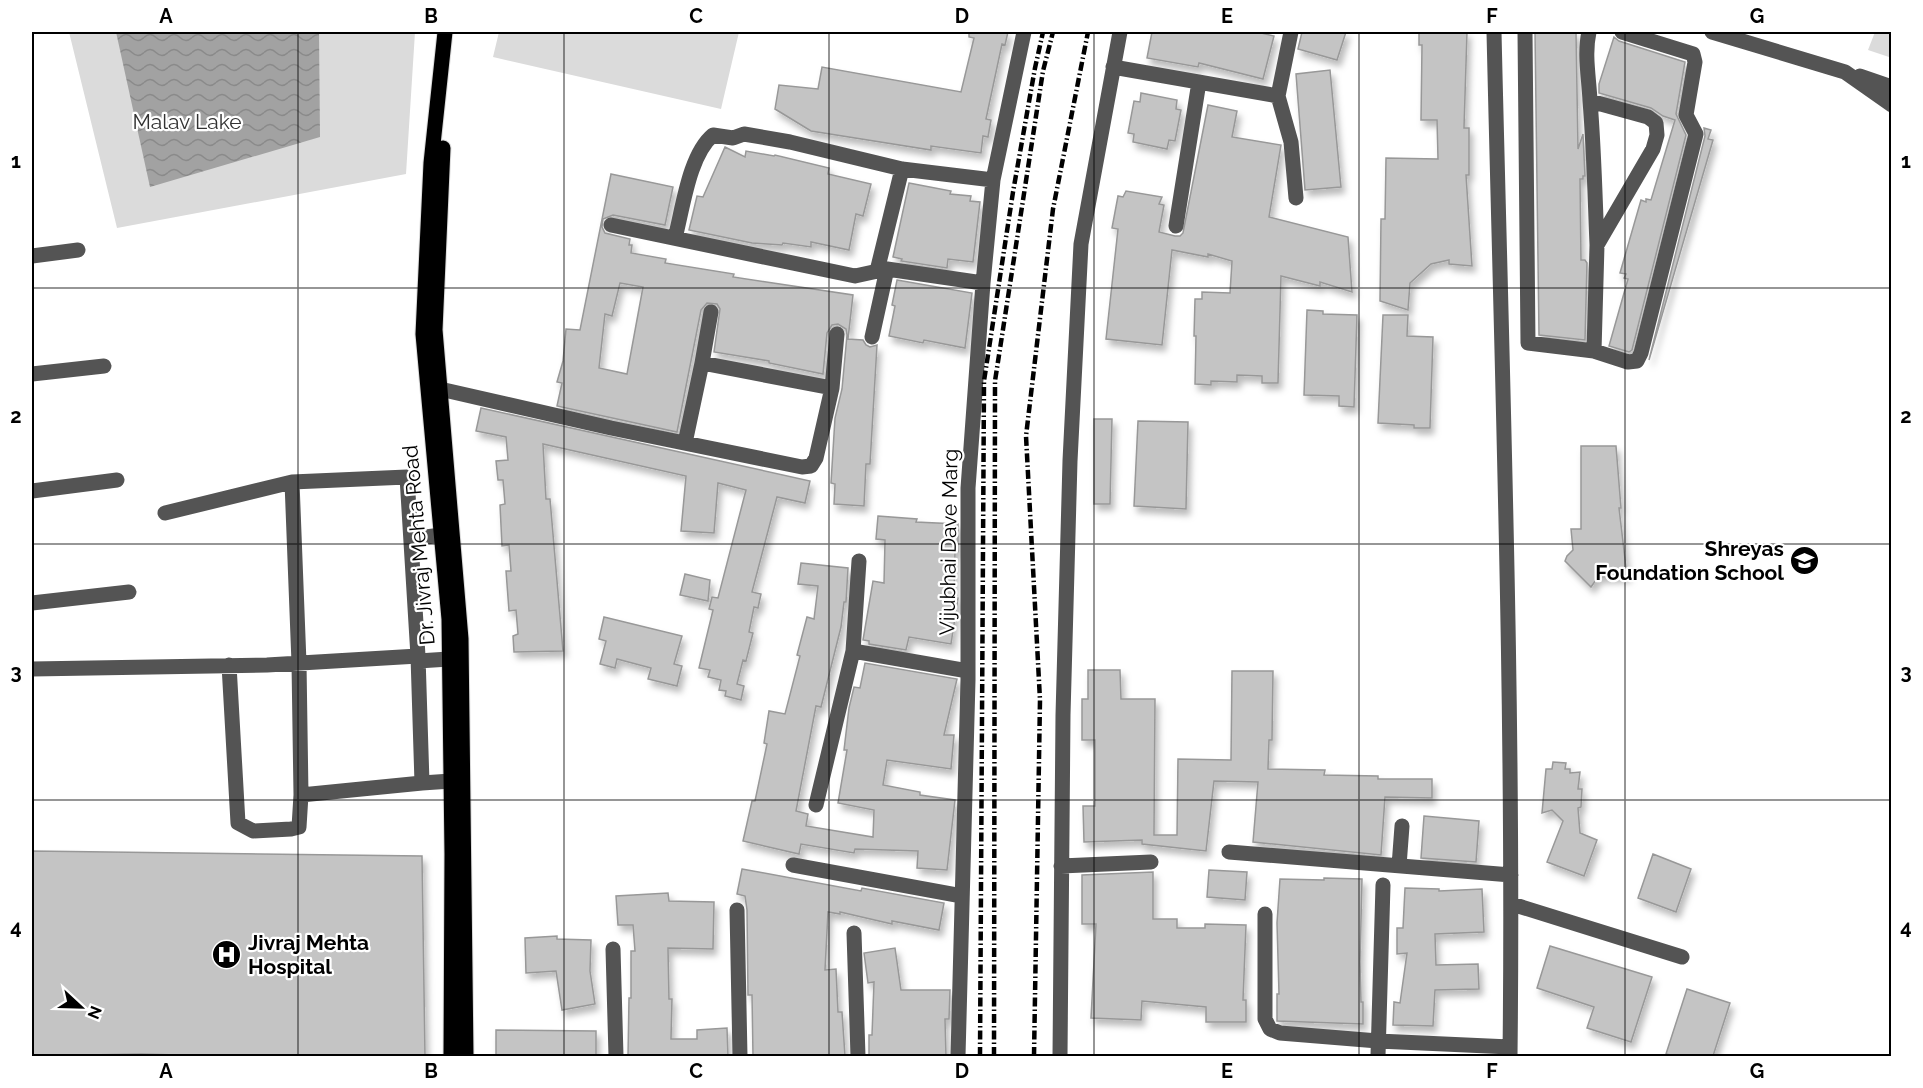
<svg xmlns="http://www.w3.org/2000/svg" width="1923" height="1088" viewBox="0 0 1923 1088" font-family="Raleway,sans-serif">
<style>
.green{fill:#dbdbdb}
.water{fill:url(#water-waves)}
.building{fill:#c4c4c4;stroke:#989898;stroke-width:1.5;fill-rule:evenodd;filter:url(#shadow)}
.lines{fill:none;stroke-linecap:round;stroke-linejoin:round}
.major-casing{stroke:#dbdbdb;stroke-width:17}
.minor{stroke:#545454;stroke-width:15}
.major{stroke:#000;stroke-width:15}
.rail{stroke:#000;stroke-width:4.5;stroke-dasharray:9 3 1.5 3;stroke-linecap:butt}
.grid{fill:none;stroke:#000;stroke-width:1.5;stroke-opacity:0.55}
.labels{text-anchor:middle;stroke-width:4.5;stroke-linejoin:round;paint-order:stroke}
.park-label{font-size:21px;fill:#323232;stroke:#fff}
.street-label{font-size:21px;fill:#000;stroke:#fff}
.poi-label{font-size:21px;font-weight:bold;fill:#000;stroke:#fff;text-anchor:end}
.neatline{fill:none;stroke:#000;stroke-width:2}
.grid-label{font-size:20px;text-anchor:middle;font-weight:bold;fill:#000}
</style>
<defs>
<pattern id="water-waves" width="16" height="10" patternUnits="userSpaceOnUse" patternTransform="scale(1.5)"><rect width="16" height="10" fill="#a2a2a2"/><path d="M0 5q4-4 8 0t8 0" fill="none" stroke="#8a8a8a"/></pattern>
<filter id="shadow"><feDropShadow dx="3.5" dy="6" stdDeviation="3" flood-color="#0004"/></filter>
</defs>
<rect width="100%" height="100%" fill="#fff"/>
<path class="green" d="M69 32H415L406 174 117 228Z
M499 32H739L721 109 493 57Z
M1875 32H1891V51L1889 57 1868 50Z"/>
<path class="water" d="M116 32H319L320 137 150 187Z"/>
<path class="building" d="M969 32H1008L1005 45 1002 44 986 119 991 120 988 137 983 136 981 153 931 146V150L811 131 775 109 779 85 818 89 822 67 961 92 974 38 969 37Z
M1152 32H1257L1274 36 1263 79 1199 63 1198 67 1147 58Z
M1302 32H1346L1337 60 1298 49Z
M1419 32H1467L1464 128H1469V175H1466L1472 266 1449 264V260L1431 264 1410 283 1408 310 1380 301 1381 219H1385L1386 158 1438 159 1437 120H1421L1422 45H1419Z
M1535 32H1576L1578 149 1583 134 1585 176H1583V179H1580L1581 260H1585L1587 263 1585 340 1539 335Z
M1614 37 1619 41 1685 62 1676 114 1686 135 1632 350 1629 352 1609 346 1628 279 1624 278 1626 274 1620 273 1641 200 1646 202V199L1651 200 1675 120 1663 116 1651 108 1599 93V84Z
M1330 70 1341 187 1305 190 1296 74Z
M1141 93 1177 100 1176 109 1181 110 1175 141 1169 140 1167 149 1133 142 1134 134 1128 133 1134 101 1140 102Z
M1208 105 1237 111 1232 137 1281 145 1269 217 1348 237 1352 292 1320 282V286L1281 276 1278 383H1262V376L1237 375V382L1211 381V385L1195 384 1196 336H1194L1195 299H1202V292L1230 293 1232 261 1208 254V257L1172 250 1162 345 1106 339 1118 229 1112 228 1118 196 1123 197 1126 191 1162 197 1159 204 1164 205 1159 232 1175 236H1180L1183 233Z
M1704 128 1711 130 1708 139 1713 140 1649 360 1705 136Z
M725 147 745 157 746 151 774 156 775 155 829 168 828 174 871 184 863 216 856 214 849 250 811 242V247L783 243 782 245 752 243 689 230 697 196 703 197Z
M611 174 673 187 665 225 613 215 603 219 602 227 605 233 630 239 629 245H632L631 253 666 259 665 263 734 274 733 277 853 295 848 339 863 340 866 345 870 347 877 345 870 464H866L864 506 834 504 835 484 831 483 835 418 842 389 847 335 846 329 838 324 832 325 827 333 823 374 769 363V361L714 352 720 309 717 304 707 303 701 310 677 432 557 406 562 383 557 382 563 361 566 329 580 330ZM620 283 643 287 627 374 599 368 605 314 612 316Z
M909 183 951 191 950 194 971 196 970 201 980 202 973 262 948 259 947 268 901 261 902 259 893 257Z
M897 280 972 293 965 348 924 340 923 343 889 336 895 306 892 305Z
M1307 310 1323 311V314L1357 315 1354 407 1339 406V396L1304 395Z
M1383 315H1408L1407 336 1433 337 1430 428H1414V425L1378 423Z
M481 408 810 481 805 503 777 497 752 592 761 594 758 608 754 607 749 632 753 633 746 661 743 660 737 684 744 686 741 700 725 696 726 691 719 690 721 680 708 677 710 670 699 668 713 610 709 609 712 597 718 598 746 490 718 483 714 533 681 531 686 476 543 444 546 499H550L563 651 514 652 513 636 518 634 516 610 509 611 506 571H511L509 545 502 546 500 505 505 504 503 480H498L496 461 508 460 506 437 476 431Z
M1094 419H1112L1110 504H1094Z
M1138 421 1188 422 1186 509 1134 506Z
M1581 446H1616L1621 508H1619L1627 576 1598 577 1591 587 1565 561 1567 556 1573 550 1571 529H1581Z
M878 516 917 519 916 522 958 524V552L955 553 954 597 958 598 951 644 909 637 906 650 869 644V641L863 640 873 581 884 583 885 540 876 539Z
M801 563 848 568 846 602H844L841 627 821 707 816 706 796 811 808 814 806 826 873 837 874 810 838 803 847 750H844L849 708 854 687 860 688 865 663 957 679 944 735H954L951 769 887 760 883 785 920 792V795L955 800 947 870 917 868 918 851 855 849 854 853 801 844 799 854 743 841 752 801H755L767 744 764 743 769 711 785 714 800 656 797 655 807 617 814 619 818 586 798 584Z
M685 574 710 580 708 601 680 595Z
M604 617 682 636 674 664 682 666 677 686 648 679 651 668 617 659 615 668 600 664 606 641 599 639Z
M1088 670H1120L1121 699H1155L1154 835H1177L1178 759 1231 760 1232 671H1273L1272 740H1269L1268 769 1325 770 1324 775 1378 776V779H1432V798L1385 797 1381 855 1253 842 1258 782 1214 781 1206 851 1142 844V840L1084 842 1083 806H1095V740H1082V699H1088Z
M1553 762 1566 763 1565 769H1570V773L1580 772 1578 789H1582L1581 807 1578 808 1580 833 1597 840 1584 876 1547 862 1563 821 1552 810 1542 813 1546 769H1552Z
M1424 816 1479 821 1476 862 1421 858Z
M32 851 422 856 425 1056H215L141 1054 32 1056Z
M1653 854 1691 869 1676 912 1638 898Z
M742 869 861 891 862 888 944 903 939 930 892 921V924L840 912V914L828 912 825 970 836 969 838 1012H842L845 1056H753L752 995H748L747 910 745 896 737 894Z
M1209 870 1247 872 1245 900 1207 897Z
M1153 872V919H1177V928H1205V924L1246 925 1243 1000H1246V1022H1206V1007L1142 1001 1141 1020 1091 1018 1096 924H1082V875Z
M1324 878 1362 879 1360 962 1361 1002H1363V1024L1277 1021V994H1279L1277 923 1280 879 1324 880Z
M1405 888 1439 889V891L1482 889 1484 932 1435 934 1436 965 1478 964 1479 989 1435 990 1433 1026 1393 1025 1394 1002 1400 1003 1407 953 1397 954V928H1403Z
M668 893 669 901 714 902 713 949 668 948 669 999H672L671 1039H697V1030L727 1028 728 1056H628L629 998H631V951H635L633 925H618L616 896Z
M557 936V939L591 940 590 971 595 1004 562 1010 556 971 526 973 525 938Z
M1550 946 1652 977 1631 1042 1587 1028 1594 1007 1537 988Z
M895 948 901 990H950L949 1019H945L946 1056H869V1035H872L874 982 868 983 864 953Z
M1687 989 1730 1003 1713 1056H1674L1666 1054Z
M496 1030 596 1031V1056H496Z"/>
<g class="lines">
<defs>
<path id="major" d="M445 32 431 163 423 334 449 619 452 854 451 1056
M443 148 435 330 461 639 466 1056"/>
</defs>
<use href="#major" class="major-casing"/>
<path class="minor" d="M1291 32 1278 96 1291 142 1296 198
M1494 32C1502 373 1514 715 1510 1056
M1525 32 1528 343 1594 351 1597 245
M1589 32C1584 54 1589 78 1590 101 1594 149 1595 197 1597 245L1653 149 1657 135 1656 123 1648 117 1590 101
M1712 32 1845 72 1892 105
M1113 67 1278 96
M1860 76 1892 87
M611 225 855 276 887 269 983 283
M1176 226 1199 82
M675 238C683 208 689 155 713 135L733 138 744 134 790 142 902 169 993 180
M32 256 78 250
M877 271 902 169
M872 337 887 269
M1594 351 1628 362 1637 361 1641 353 1696 134 1686 115 1695 62 1693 54 1622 32
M702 363 711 312
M32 374 104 366
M832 388 837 334
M440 389 611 428 802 467 811 466 816 458 832 388 702 363 685 443
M32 491 117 480
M411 539 441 535
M32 603 129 592
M853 651 968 671
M418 661 449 659
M229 665 238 823 253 831 291 829 299 827 301 795 299 663 292 482
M32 669 267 665 418 656 407 477 292 482 165 513
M422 783 451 781
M301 795 422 783 418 656
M816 805 853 651 859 561
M1229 852 1511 875
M793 865 962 896
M1061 866 1151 862
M1399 866 1402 826
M1512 904 1682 957
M737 910 740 1056
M1265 914V1019L1270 1029 1280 1033 1378 1041 1510 1047
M854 933 858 1056
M613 949 616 1056
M958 1056 968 680V488L983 283 993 180 1024 32
M1060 1056 1063 715 1070 461 1081 244 1120 32
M1378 1056 1383 885"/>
<use href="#major" class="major"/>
<path class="rail" d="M980 1056 984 381 1013 192 1035 68 1043 32
M994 1056 995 381 1043 71 1053 32
M1034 1056 1040 700 1026 436 1053 209 1088 32"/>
</g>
<path class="grid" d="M298 32V1056M564 32V1056M829 32V1056M1094 32V1056M1359 32V1056M1625 32V1056M32 288H1892M32 544H1892M32 800H1892"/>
<defs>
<symbol id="school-disc" viewBox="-11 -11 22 22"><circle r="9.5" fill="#000" stroke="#fff"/><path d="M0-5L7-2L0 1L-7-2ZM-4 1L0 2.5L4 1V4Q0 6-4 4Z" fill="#fff"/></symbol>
<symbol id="hospital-disc" viewBox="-11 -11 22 22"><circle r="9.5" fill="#000" stroke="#fff"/><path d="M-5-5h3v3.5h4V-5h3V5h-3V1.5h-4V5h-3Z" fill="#fff"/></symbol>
</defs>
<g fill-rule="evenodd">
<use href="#school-disc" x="1788" y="544" width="33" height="33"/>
<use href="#hospital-disc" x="210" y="938" width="33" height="33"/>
</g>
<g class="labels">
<g class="park-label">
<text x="187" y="129">Malav Lake</text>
</g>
<g class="street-label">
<text transform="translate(949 542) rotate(-89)" y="7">Vijubhai Dave Marg</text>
<text transform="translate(419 545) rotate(-95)" y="7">Dr. Jivraj Mehta Road</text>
</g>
<g class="poi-label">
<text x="1784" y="556">Shreyas<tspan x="1784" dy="24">Foundation School</tspan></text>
<text x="248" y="950" text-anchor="start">Jivraj Mehta<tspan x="248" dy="24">Hospital</tspan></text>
</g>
</g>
<rect width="1923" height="1088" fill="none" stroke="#ffffff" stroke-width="66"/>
<g transform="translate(81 1007) rotate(112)" stroke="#ffffff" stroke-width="4.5" paint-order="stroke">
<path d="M0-4.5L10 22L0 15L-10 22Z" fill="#000000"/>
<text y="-9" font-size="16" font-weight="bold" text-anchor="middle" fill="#000000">N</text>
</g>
<rect x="33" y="33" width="1857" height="1022" class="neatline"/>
<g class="grid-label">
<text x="166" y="23">A</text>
<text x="431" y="23">B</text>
<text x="696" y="23">C</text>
<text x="962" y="23">D</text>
<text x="1227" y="23">E</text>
<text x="1492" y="23">F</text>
<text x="1757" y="23">G</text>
<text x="16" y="168">1</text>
<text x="1906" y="168">1</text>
<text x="16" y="423">2</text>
<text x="1906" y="423">2</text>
<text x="16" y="679">3</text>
<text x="1906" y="679">3</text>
<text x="16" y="934">4</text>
<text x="1906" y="934">4</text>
<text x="166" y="1078">A</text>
<text x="431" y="1078">B</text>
<text x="696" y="1078">C</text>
<text x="962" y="1078">D</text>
<text x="1227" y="1078">E</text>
<text x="1492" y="1078">F</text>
<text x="1757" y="1078">G</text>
</g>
</svg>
